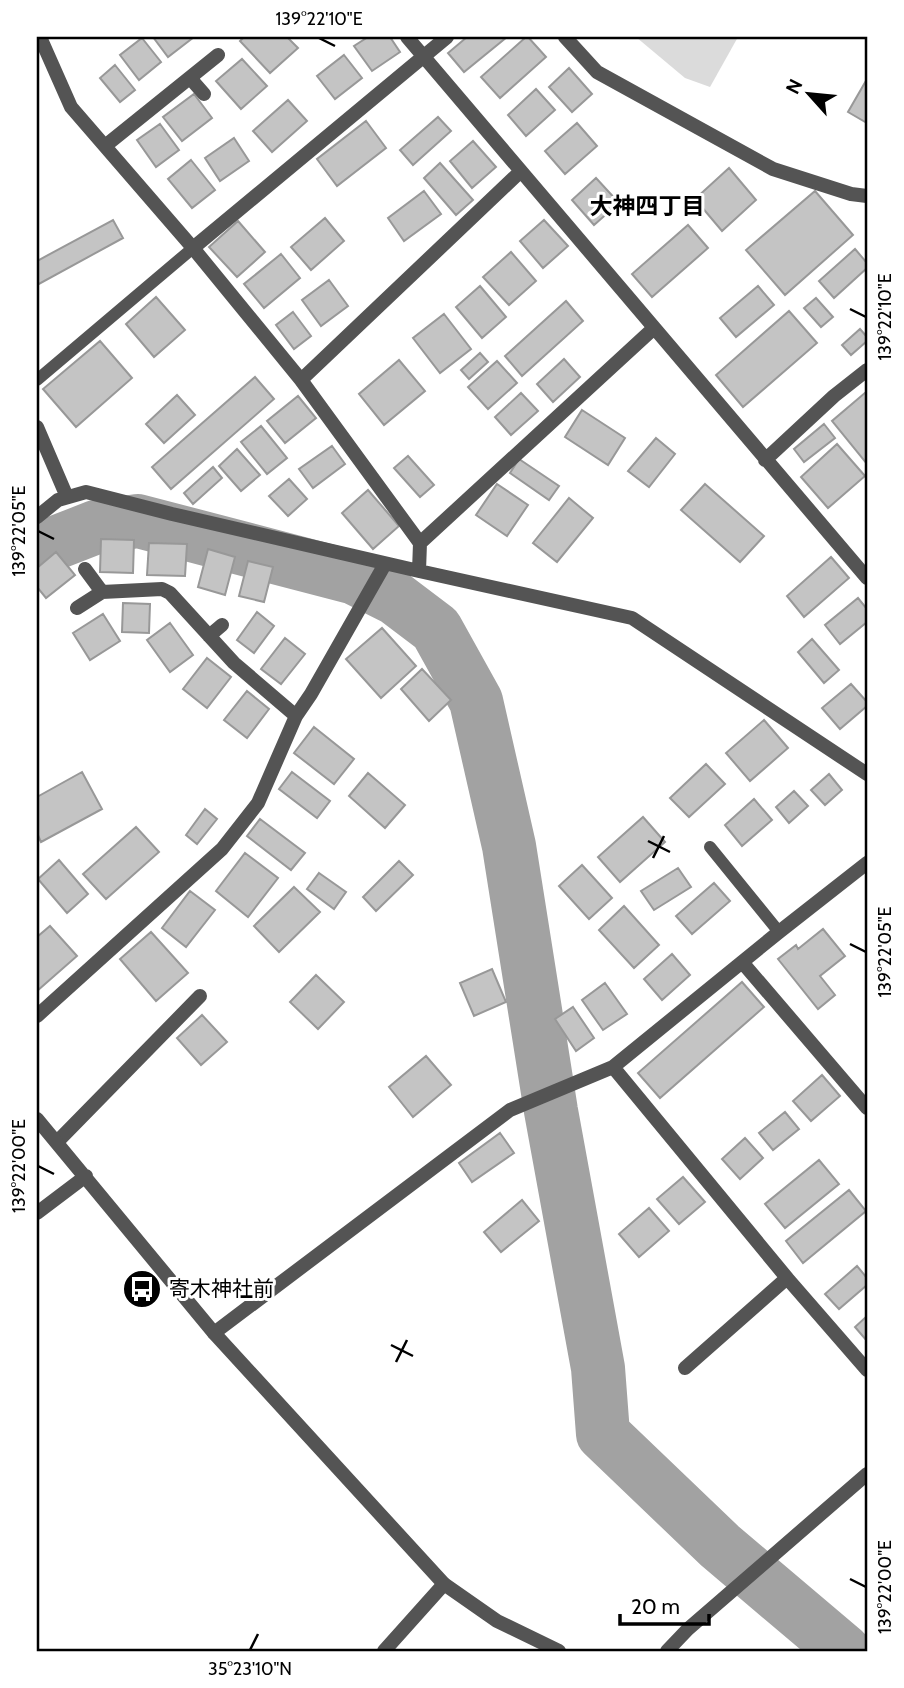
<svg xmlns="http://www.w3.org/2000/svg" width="904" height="1688" viewBox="0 0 904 1688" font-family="Cabin,'Noto Sans JP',sans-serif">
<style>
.green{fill:#dbdbdb}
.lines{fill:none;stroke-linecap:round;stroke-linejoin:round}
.river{stroke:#a2a2a2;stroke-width:54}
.building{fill:#c4c4c4;stroke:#989898;stroke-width:2}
.service{stroke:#545454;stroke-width:12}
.minor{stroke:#545454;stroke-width:14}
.tertiary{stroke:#545454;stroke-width:14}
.ticks{fill:none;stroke:#000;stroke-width:2.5}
.labels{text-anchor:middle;stroke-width:6;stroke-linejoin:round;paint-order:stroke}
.poi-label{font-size:21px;fill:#000;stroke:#fff;text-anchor:start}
.neighbourhood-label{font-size:23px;font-weight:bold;fill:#000;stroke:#fff}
.neatline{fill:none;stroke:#000;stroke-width:2.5}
.ticks-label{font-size:18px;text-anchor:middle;fill:#000}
</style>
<rect width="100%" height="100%" fill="#fff"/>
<path class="green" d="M636 37H738L710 87 685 78Z"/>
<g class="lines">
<path class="river" d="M37 550 96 527 138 521 355 578 395 598 436 629 476 701 509 846 551 1111 598 1368 603 1434 720 1546 844 1651"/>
</g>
<path class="building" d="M153 37H194L168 57Z
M244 37H287L298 48 270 73 240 41Z
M368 37H390L400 52 372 71 354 46Z
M467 37H507L464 72 448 53Z
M526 37H528L546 57 500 98 481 77Z
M142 38 161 62 139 80 120 55Z
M344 55 362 78 335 99 317 76Z
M242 59 267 86 241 109 216 81Z
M115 65 135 90 120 102 100 78Z
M569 68 592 94 572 112 549 87Z
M867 79V123L848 112Z
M536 89 555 110 526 136 508 115Z
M194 94 212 118 182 141 163 117Z
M288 100 307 121 272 152 253 131Z
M438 117 451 131 413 165 400 150Z
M366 121 386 148 337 186 317 159Z
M577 123 597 146 565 174 545 151Z
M160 124 179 150 156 167 137 140Z
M234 138 249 161 220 181 205 158Z
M473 141 496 167 472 188 450 161Z
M191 160 215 190 192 208 168 179Z
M440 163 473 200 456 215 424 178Z
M729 168 756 200 722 231 695 199Z
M596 178 619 203 594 225 572 200Z
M424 191 441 214 404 241 388 218Z
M815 191 853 235 785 295 746 250Z
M325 218 344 241 311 270 291 247Z
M113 220 123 238 37 285V261Z
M544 220 568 246 543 268 520 241Z
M238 221 265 252 237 277 209 247Z
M688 225 708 248 652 297 632 274Z
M855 249 867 263V268L834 298 819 281Z
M511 252 536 281 509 305 483 277Z
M281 254 300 278 264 308 244 284Z
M329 280 348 306 321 326 302 300Z
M480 286 506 317 482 338 456 307Z
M758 286 774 305 736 337 720 318Z
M156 297 185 330 154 357 126 324Z
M816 298 833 317 821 327 804 308Z
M566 301 583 321 522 376 505 356Z
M789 311 817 343 743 407 716 375Z
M293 312 311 336 294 349 276 325Z
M444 314 471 349 440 373 413 338Z
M860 329 867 337V341L851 355 842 345Z
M100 341 132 378 76 427 43 389Z
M480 353 488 362 469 379 461 370Z
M564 359 580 377 553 402 537 384Z
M399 360 425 391 384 425 359 394Z
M497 361 517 383 488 409 468 387Z
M255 377 274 399 171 489 152 467Z
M866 392 867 394V464L832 421Z
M521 393 538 411 511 435 495 417Z
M177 395 195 415 164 443 146 424Z
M298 396 316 418 285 443 267 421Z
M582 410 625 438 608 465 565 437Z
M824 424 835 438 804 462 794 449Z
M261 426 287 458 267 474 241 442Z
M656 438 675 454 649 487 628 471Z
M837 444 865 476 828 508 801 477Z
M332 446 345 464 313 488 299 469Z
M237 449 260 475 241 491 219 466Z
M408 456 434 485 420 497 394 468Z
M519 459 559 486 549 500 510 473Z
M213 467 222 478 193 504 184 493Z
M289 479 307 499 288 516 269 496Z
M497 484 528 505 507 536 476 515Z
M705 484 764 536 740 562 681 510Z
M368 490 399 526 373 549 342 513Z
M569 498 593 518 557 562 533 543Z
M101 539 134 540 133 573 100 572Z
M149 543 187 544 185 576 147 575Z
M208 549 235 557 225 595 198 587Z
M56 552 75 575 46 598 37 587V568Z
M831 557 849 578 804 617 787 596Z
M248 561 273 567 264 602 239 596Z
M858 598 867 609V622L840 644 825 625Z
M123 603 150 604 149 633 122 632Z
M257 612 274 626 254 653 237 640Z
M103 614 120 641 90 660 73 633Z
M170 623 193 655 170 672 147 640Z
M382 628 416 666 381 698 346 659Z
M285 638 305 654 281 684 261 669Z
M812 639 839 670 824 683 798 652Z
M207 658 231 677 207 708 183 689Z
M422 669 451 700 429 721 401 689Z
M851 684 867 702V706L840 729 822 708Z
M247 691 269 709 247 738 224 720Z
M764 720 788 748 750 781 726 753Z
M314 727 354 759 334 784 294 753Z
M706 764 725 784 689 817 670 798Z
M82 772 102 809 41 842 37 833V797Z
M292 772 330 801 317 818 279 789Z
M368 773 405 805 385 828 349 796Z
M829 774 842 790 825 805 811 790Z
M794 791 808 806 789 823 776 807Z
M754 799 772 820 742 846 725 825Z
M205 809 217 819 197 844 186 835Z
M643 817 665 842 620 882 598 857Z
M260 819 305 853 291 870 247 836Z
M136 827 159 852 106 899 83 874Z
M245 853 278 878 248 917 216 891Z
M59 860 88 894 67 913 38 879Z
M399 861 413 875 376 911 363 897Z
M582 865 612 898 589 919 559 886Z
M678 868 691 887 654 910 641 891Z
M319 873 346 892 334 909 307 889Z
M714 883 730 901 692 934 676 916Z
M294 887 320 912 279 952 254 926Z
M190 891 215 910 186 947 162 928Z
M624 906 659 945 634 968 599 930Z
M50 926 77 956 37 991V937Z
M823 929 845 956 820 976 835 995 818 1009 778 959 796 945 798 949Z
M151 932 188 973 156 1001 120 959Z
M672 954 690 975 662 1000 644 979Z
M492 969 506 1002 474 1016 460 983Z
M316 975 344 1002 318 1029 290 1002Z
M742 982 764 1007 660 1098 638 1073Z
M605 983 627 1014 603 1030 582 1000Z
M573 1007 594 1038 576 1051 555 1019Z
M202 1015 227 1042 201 1065 177 1038Z
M426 1056 451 1085 413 1117 389 1087Z
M822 1075 840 1096 811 1121 793 1101Z
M785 1112 799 1129 773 1150 759 1133Z
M500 1133 514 1153 472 1182 459 1163Z
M745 1138 763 1158 740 1179 722 1159Z
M819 1160 839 1184 785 1228 765 1204Z
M683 1177 705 1202 679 1224 657 1199Z
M849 1190 866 1211 803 1263 786 1241Z
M522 1200 539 1221 501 1252 484 1232Z
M649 1208 669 1231 639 1257 619 1234Z
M857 1266 867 1278V1285L839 1309 825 1294Z
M867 1316V1341L855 1327Z"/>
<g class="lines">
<path class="service" d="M37 380 193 248
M710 847 779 932"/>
<path class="minor" d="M407 37 867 578
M565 37 597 72 773 169 851 194 867 196
M190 78 204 94
M105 146 218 55
M193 248 447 37
M301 380 521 171
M37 427 67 497
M765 460 834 396 867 370
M37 517 58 500 86 492 172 514 419 571 420 543 301 380 193 248 71 107 40 37
M420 543 654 328
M85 569 102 592
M419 571 632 618 867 774
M77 608 102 592 162 589 170 593 234 663 296 716
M209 636 222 625
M742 962 867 1108
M37 1016 222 849 258 803 296 716 311 694 385 564
M613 1067 787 1278 867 1370
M57 1142 200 996
M214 1333 510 1110 613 1067 779 932 867 863
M685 1368 787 1278
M384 1651 444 1584"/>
<path class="tertiary" d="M37 1119 214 1333 444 1584 497 1621 559 1651
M37 1213 86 1176
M667 1651 688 1629 867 1474"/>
</g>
<path class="ticks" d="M319 38 335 46M850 309 866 317M38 531 54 539M648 841 670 852M653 858 664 836M850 944 866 952M38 1166 54 1174M391 1345 413 1356M396 1362 407 1340M850 1579 866 1587M250 1650 258 1634"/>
<defs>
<symbol id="bus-disc" viewBox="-11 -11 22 22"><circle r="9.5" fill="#000" stroke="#fff"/><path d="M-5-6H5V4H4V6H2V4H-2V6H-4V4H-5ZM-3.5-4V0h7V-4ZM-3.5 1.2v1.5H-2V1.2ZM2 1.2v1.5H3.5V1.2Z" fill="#fff"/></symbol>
</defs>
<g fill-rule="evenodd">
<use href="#bus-disc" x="120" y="1267" width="44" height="44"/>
</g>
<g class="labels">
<g class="poi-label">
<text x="169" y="1296">寄木神社前</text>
</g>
<g class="neighbourhood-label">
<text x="647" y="214">大神四丁目</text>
</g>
</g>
<rect width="904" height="1688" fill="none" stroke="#ffffff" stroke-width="77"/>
<g transform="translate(809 94) rotate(297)" stroke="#ffffff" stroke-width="5" paint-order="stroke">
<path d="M0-5L12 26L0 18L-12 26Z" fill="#000000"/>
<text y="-10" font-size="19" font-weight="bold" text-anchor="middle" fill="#000000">N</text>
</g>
<path d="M620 1614v10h89v-10" fill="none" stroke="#000000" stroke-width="3.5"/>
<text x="631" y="1614" font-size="21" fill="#000000" stroke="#ffffff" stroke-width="5" paint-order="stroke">20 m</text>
<rect x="38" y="38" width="828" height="1612" class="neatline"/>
<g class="ticks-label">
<text x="319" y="25">139°22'10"E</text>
<text transform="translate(885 317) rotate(-90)" y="6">139°22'10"E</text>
<text transform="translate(19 531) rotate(-90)" y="6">139°22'05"E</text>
<text transform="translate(885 952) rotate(-90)" y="6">139°22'05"E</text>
<text transform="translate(19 1166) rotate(-90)" y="6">139°22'00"E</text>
<text transform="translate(885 1587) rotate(-90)" y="6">139°22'00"E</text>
<text x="250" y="1675">35°23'10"N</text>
</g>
</svg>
